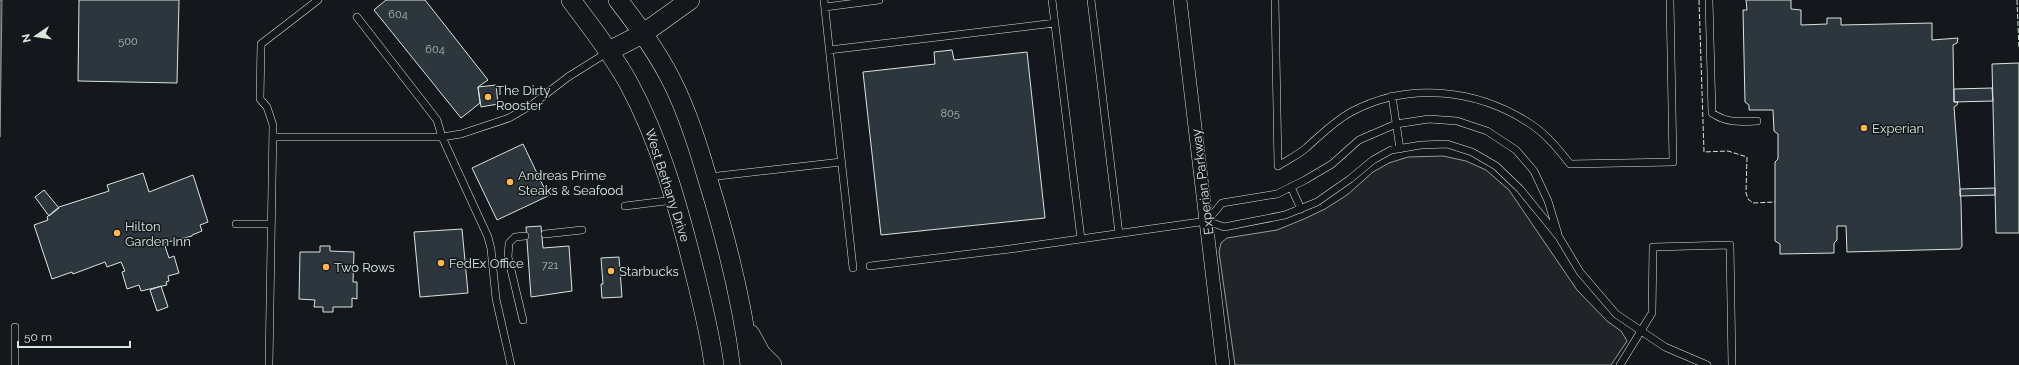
<svg xmlns="http://www.w3.org/2000/svg" width="2019" height="365" viewBox="0 0 2019 365" font-family="Raleway,sans-serif">
<style>
.grass{fill:#202428;stroke:#939e99}
.building{fill:#2c363c;stroke:#d8e6dc}
.lines{fill:none;stroke-linecap:round;stroke-linejoin:round}
.lane-casing{stroke:#d8e6dc;stroke-width:8}
.street-casing{stroke:#d8e6dc;stroke-width:14}
.secondary-casing{stroke:#d8e6dc;stroke-width:20}
.lane{stroke:#14181c;stroke-width:7}
.street{stroke:#14181c;stroke-width:13}
.secondary{stroke:#14181c;stroke-width:19}
.fence{stroke:#d8e6dc;stroke-width:1;stroke-dasharray:5 2;stroke-linecap:butt}
.poi-dot{fill:#ffb74d;stroke:#14181c;stroke-width:1.5}
.labels{text-anchor:middle;stroke-width:3;stroke-linejoin:round;paint-order:stroke}
.number-label{font-size:11px;fill:#adbab4}
.poi-label{font-size:13px;fill:#d8e6dc;stroke:#14181c;text-anchor:start}
.street-label{font-size:13px;fill:#d8e6dc;stroke:#14181c}
</style>
<rect width="100%" height="100%" fill="#14181c"/>
<path class="grass" d="M0 0H2L0 137Z
M1443 156 1466 161 1486 170 1509 190 1577 290 1607 321 1621 331 1627 341 1611 365H1235L1219 252 1221 243 1227 238 1277 230 1304 219 1325 209 1347 195 1373 172 1389 163 1408 157Z"/>
<path class="building" d="M79 0H179L177 83 78 81Z
M386 0H425L488 80 478 87 480 103 461 118 374 10Z
M1746 0H1791V9L1801 10V25L1827 24V18H1841V25L1932 23V40L1958 38 1957 43 1953 45 1954 102H1958L1957 105 1954 107 1961 202 1962 246 1960 249 1847 252 1846 226H1837V240L1834 243V253L1780 254V244L1775 241V162L1778 159V134L1774 131 1773 110H1749V105L1745 102 1743 10H1747Z
M952 50 954 60 1027 52 1045 218 881 235 863 72 935 64 934 52Z
M2019 63V233H1996L1992 64Z
M496 85 498 104 481 107 478 87Z
M1992 88 1993 101 1954 102V89Z
M523 144 548 196 497 220 472 168Z
M143 173 149 192 193 175 208 222 200 225 202 231 192 235V236L164 243 169 258 174 256 179 273 168 276 169 281 166 282 167 285 141 291 139 285 127 289 122 272 125 271 121 262 107 267 105 262 73 274 72 272 52 279 34 225 48 220 47 217 59 207 109 191 107 185Z
M1995 188V195L1960 196V189Z
M44 190 59 208 49 216 35 197Z
M541 226 543 248 569 246 572 291 531 297 526 227Z
M462 229 468 293 420 297 414 232Z
M320 246H330V251L354 252 353 282H357V299L352 298V307H333V312H323V307H314L315 300 299 299 300 252H320Z
M619 257 622 297 602 298 601 284H603L601 258Z
M161 286 168 307 157 311 150 290Z"/>
<g class="lines">
<defs>
<path id="lane" d="M824 0 853 268
M1052 0 1081 239
M1091 0 1119 234
M1275 0 1278 166
M1709 0 1712 113C1726 123 1741 122 1757 121
M825 7 879 0
M357 17 437 120 442 137 488 237 491 249 496 299 511 365
M829 50 1055 23
M1392 96 1400 149
M273 137H442L461 134 509 118 533 104 568 77 608 52
M1278 166C1287 160 1298 155 1306 148 1321 135 1333 122 1351 112 1409 81 1479 89 1532 125 1547 135 1559 150 1570 164L1673 162 1670 0
M709 177 841 162
M1291 187 1301 209
M625 206 674 200
M1207 221 1222 203 1277 194 1305 180 1332 164 1359 140 1396 124 1429 119 1457 121 1487 131 1516 150 1534 171 1548 201 1558 234
M236 224H271
M545 234 582 230
M870 266 1010 249 1207 221 1224 227 1285 215 1317 202 1350 179 1373 160 1391 150 1421 145 1447 144 1472 152 1496 166 1520 189 1559 237 1580 272 1616 314 1665 347 1707 365
M523 320 508 257 509 243 515 237 525 236
M15 365V327
M269 365 273 125 267 107 260 99 261 44 318 0
M1620 365 1652 313 1653 247 1730 245 1732 365"/>
<path id="street" d="M1180 0 1223 365"/>
<path id="secondary" d="M571 0C591 27 612 53 628 82 660 141 678 206 694 270 702 302 710 333 714 365
M618 0C636 23 653 46 667 72 685 104 697 142 707 177 726 238 742 301 750 365
M609 51 644 33 690 0
M750 334 761 354 772 365"/>
</defs>
<use href="#lane" class="lane-casing"/>
<use href="#street" class="street-casing"/>
<use href="#secondary" class="secondary-casing"/>
<use href="#lane" class="lane"/>
<use href="#street" class="street"/>
<use href="#secondary" class="secondary"/>
<path class="fence" d="M1699 0 1704 152 1728 151 1747 157 1746 193 1748 199 1753 203 1775 202
M2017 0 2019 49"/>
</g>
<g class="poi-dot">
<circle cx="488" cy="97" r="4"/>
<circle cx="1864" cy="128" r="4"/>
<circle cx="510" cy="182" r="4"/>
<circle cx="117" cy="233" r="4"/>
<circle cx="441" cy="263" r="4"/>
<circle cx="326" cy="267" r="4"/>
<circle cx="611" cy="271" r="4"/>
</g>
<g class="labels">
<g class="number-label">
<text x="398" y="18">604</text>
<text x="128" y="45">500</text>
<text x="435" y="53">604</text>
<text x="950" y="117">805</text>
<text x="550" y="269">721</text>
</g>
<g class="poi-label">
<text x="496" y="95">The Dirty<tspan x="496" dy="15">Rooster</tspan></text>
<text x="1872" y="133">Experian</text>
<text x="518" y="180">Andreas Prime<tspan x="518" dy="15">Steaks &amp; Seafood</tspan></text>
<text x="125" y="231">Hilton<tspan x="125" dy="15">Garden Inn</tspan></text>
<text x="449" y="268">FedEx Office</text>
<text x="334" y="272">Two Rows</text>
<text x="619" y="276">Starbucks</text>
</g>
<g class="street-label">
<text transform="translate(1202 182) rotate(-97)" y="5">Experian Parkway</text>
<text transform="translate(668 185) rotate(72)" y="5">West Bethany Drive</text>
</g>
</g>
<g transform="translate(36 36) rotate(257)" stroke="#14181c" stroke-width="3" paint-order="stroke">
<path d="M0-3L7 15L0 10L-7 15Z" fill="#d8e6dc"/>
<text y="-6" font-size="11" font-weight="bold" text-anchor="middle" fill="#d8e6dc">N</text>
</g>
<path d="M18 341v6h112v-6" fill="none" stroke="#d8e6dc" stroke-width="2"/>
<text x="24" y="341" font-size="12" fill="#d8e6dc" stroke="#14181c" stroke-width="3" paint-order="stroke">50 m</text>
</svg>
